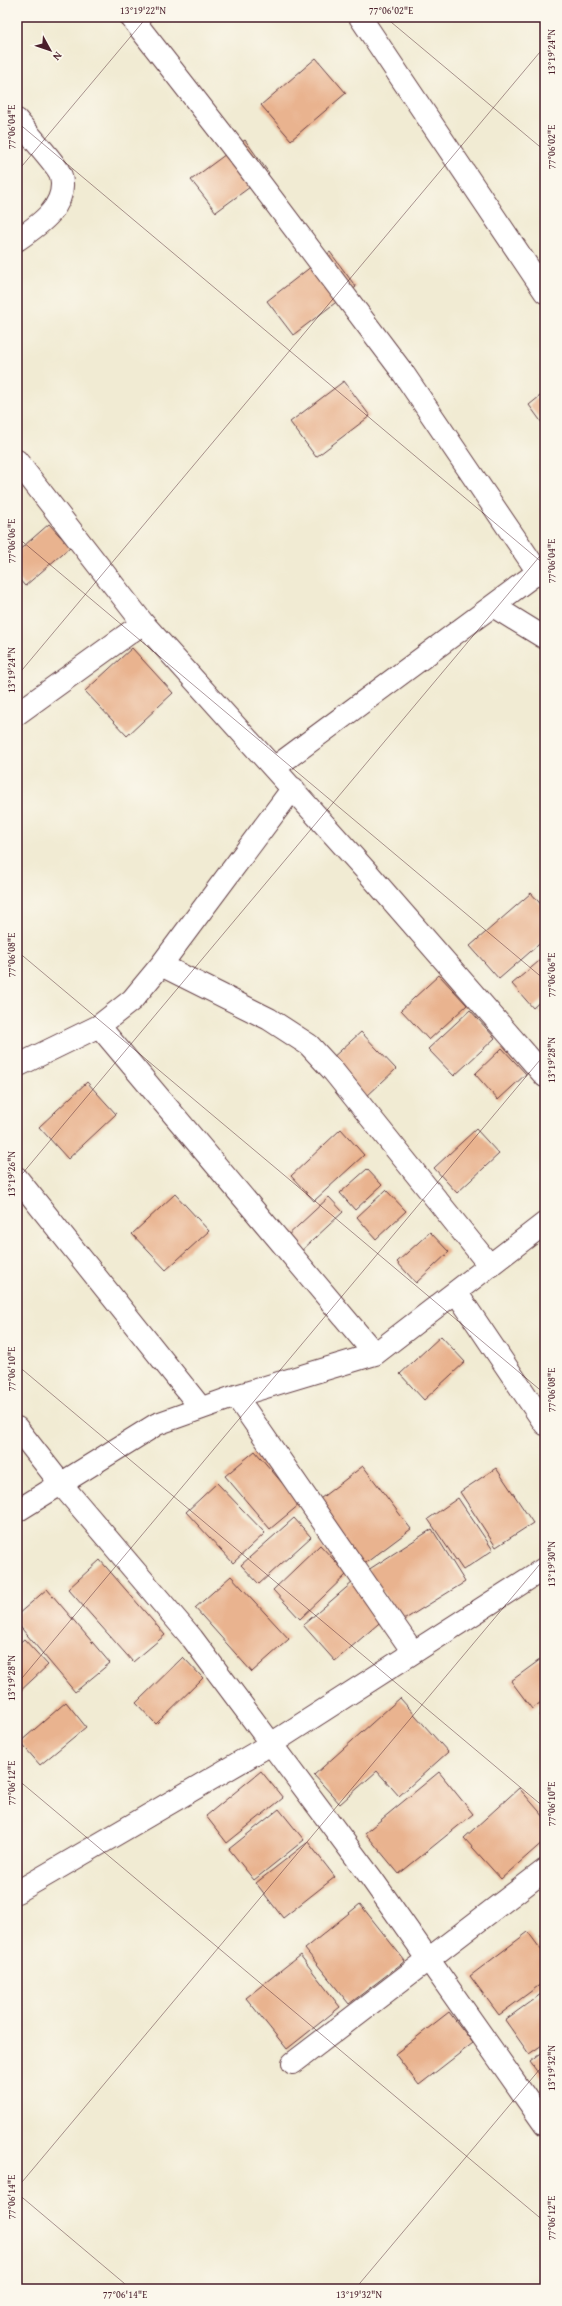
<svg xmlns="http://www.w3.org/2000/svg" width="562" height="2306" viewBox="0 0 562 2306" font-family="'Gentium Book Plus',serif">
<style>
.building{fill:#e9b38f}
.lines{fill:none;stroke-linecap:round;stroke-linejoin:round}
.minor-casing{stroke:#633e44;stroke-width:24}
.minor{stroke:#fff;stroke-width:22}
.ticks{fill:none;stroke:#4a1f2b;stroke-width:1;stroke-opacity:0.45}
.neatline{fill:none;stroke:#4a1f2b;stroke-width:1.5}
.ticks-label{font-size:10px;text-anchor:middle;fill:#4a1f2b}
</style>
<rect width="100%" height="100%" fill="#fbf7ec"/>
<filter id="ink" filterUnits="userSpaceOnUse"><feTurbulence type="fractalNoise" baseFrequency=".025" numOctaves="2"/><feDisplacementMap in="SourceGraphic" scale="8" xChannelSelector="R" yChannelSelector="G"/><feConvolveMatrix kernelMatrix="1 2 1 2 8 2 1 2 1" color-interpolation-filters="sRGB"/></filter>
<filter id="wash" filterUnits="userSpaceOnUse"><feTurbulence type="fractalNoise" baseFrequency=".012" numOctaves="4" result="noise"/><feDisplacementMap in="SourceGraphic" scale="16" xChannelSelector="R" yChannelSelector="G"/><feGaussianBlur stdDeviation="0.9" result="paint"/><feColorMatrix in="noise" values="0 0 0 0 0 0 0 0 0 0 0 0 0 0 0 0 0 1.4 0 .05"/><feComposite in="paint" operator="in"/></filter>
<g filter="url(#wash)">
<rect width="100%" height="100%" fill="#f1ebd3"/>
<g id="blocks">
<path class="building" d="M316 58 346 93 291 140 261 105Z
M245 140 269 173 216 212 191 180Z
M330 252 356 287 293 335 267 301Z
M344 381 370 416 316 457 290 422Z
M545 392V427L529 405Z
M49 524 70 547 25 586 17 577V552Z
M132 648 173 693 127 736 85 691Z
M531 893 545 909V939L499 979 470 946Z
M545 956V997L533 1008 512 984Z
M439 975 467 1005 429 1040 401 1010Z
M545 1008V1018L540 1012Z
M470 1010 495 1038 454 1076 428 1049Z
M361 1032 396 1069 366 1097 331 1059Z
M502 1048 526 1074 498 1100 475 1074Z
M87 1082 116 1114 68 1159 39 1127Z
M341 1129 364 1155 314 1201 291 1176Z
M476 1129 499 1154 457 1193 434 1168Z
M367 1169 382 1185 355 1210 340 1193Z
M386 1190 406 1211 376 1239 357 1217Z
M175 1194 209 1231 166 1270 132 1234Z
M329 1197 343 1212 298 1254 284 1239Z
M430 1232 449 1252 416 1283 397 1262Z
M441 1336 465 1362 424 1400 400 1374Z
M255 1451 300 1504 270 1529 225 1476Z
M363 1466 411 1529 359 1568 312 1505Z
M496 1468 533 1523 496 1547 460 1492Z
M217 1483 265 1533 233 1563 186 1512Z
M458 1498 493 1550 463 1570 428 1519Z
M294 1518 311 1537 259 1584 241 1565Z
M432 1529 465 1582 402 1621 368 1570Z
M320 1545 347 1574 300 1619 273 1590Z
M100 1560 165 1635 133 1662 68 1589Z
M231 1576 289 1639 252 1672 195 1608Z
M353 1582 385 1618 335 1661 303 1625Z
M47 1589 110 1663 75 1692 17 1623V1615Z
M24 1639 48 1665 17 1694V1645Z
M545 1656V1699L532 1709 511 1681Z
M183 1657 203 1678 156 1724 136 1703Z
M400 1698 448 1752 399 1796 377 1771 340 1804 314 1775Z
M66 1702 86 1727 40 1765 20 1742Z
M545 1711V1722L539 1715Z
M261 1771 283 1798 227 1843 206 1816Z
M439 1772 473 1814 399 1874 365 1833Z
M519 1788 545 1818V1840L501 1879 464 1838Z
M279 1809 304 1840 254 1880 229 1849Z
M308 1842 335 1877 283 1918 256 1883Z
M360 1904 405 1961 349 2004 305 1949Z
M528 1932 545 1955V1981L499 2015 470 1976Z
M545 1932V1942L540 1935Z
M300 1955 340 2007 287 2049 246 1998Z
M545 1991V2043L529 2054 505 2020Z
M449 2012 473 2043 419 2085 395 2054Z
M545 2050V2082L530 2062Z"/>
</g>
</g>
<g filter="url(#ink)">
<use href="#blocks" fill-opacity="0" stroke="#633e44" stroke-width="1"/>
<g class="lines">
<defs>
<path id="minor" d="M131 17 245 163 401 370 538 572 274 768
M360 17 545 292
M17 120C25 130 59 167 61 176 68 206 39 225 17 240
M17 461 143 623 368 873 545 1076
M493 606 545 638
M17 714 143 623
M161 965 269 1019 309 1045 334 1072 490 1266
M99 1026 375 1354
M17 1066 99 1026 132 1000 161 965 293 788
M17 1178 201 1408
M456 1292 545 1424
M236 1396 413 1652
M17 1428 61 1484 192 1638 372 1879 545 2125
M17 1511 157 1424 236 1396 375 1354 545 1223
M17 1892 271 1744 545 1568
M293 2063 545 1870"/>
</defs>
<use href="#minor" class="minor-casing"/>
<use href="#minor" class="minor"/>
</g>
</g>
<path class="ticks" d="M385 17 545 151M17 122 545 565M17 172 147 17M17 537 545 980M17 676 545 46M17 951 545 1394M17 1180 545 550M17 1365 545 1808M17 1684 545 1054M17 1779 545 2222M17 2188 545 1558M17 2193 131 2289M355 2289 545 2063"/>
<rect width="562" height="2306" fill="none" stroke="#fbf7ec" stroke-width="44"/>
<g transform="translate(50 50) rotate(130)" stroke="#fbf7ec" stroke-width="3" paint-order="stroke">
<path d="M0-3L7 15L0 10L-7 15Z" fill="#4a1f2b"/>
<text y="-6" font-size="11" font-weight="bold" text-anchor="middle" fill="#4a1f2b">N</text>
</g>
<rect x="22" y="22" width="518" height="2262" class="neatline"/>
<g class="ticks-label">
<text x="143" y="14">13°19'22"N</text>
<text x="391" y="14">77°06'02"E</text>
<text transform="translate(551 52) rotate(-90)" y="4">13°19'24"N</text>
<text transform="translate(11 127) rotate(-90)" y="4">77°06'04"E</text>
<text transform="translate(551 147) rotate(-90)" y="4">77°06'02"E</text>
<text transform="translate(11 541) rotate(-90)" y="4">77°06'06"E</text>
<text transform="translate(551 561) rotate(-90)" y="4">77°06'04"E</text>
<text transform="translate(11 670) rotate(-90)" y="4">13°19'24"N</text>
<text transform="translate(11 955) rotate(-90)" y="4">77°06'08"E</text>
<text transform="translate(551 975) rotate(-90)" y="4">77°06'06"E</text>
<text transform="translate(551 1060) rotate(-90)" y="4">13°19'28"N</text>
<text transform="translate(11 1174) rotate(-90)" y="4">13°19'26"N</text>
<text transform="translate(11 1369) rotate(-90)" y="4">77°06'10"E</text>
<text transform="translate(551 1390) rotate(-90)" y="4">77°06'08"E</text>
<text transform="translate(551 1564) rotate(-90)" y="4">13°19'30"N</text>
<text transform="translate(11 1678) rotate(-90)" y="4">13°19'28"N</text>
<text transform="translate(11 1783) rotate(-90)" y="4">77°06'12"E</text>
<text transform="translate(551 1804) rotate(-90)" y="4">77°06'10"E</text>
<text transform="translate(551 2068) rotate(-90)" y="4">13°19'32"N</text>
<text transform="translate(11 2197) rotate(-90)" y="4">77°06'14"E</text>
<text transform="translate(551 2218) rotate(-90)" y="4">77°06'12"E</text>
<text x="125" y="2298">77°06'14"E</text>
<text x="359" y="2298">13°19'32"N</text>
</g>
</svg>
